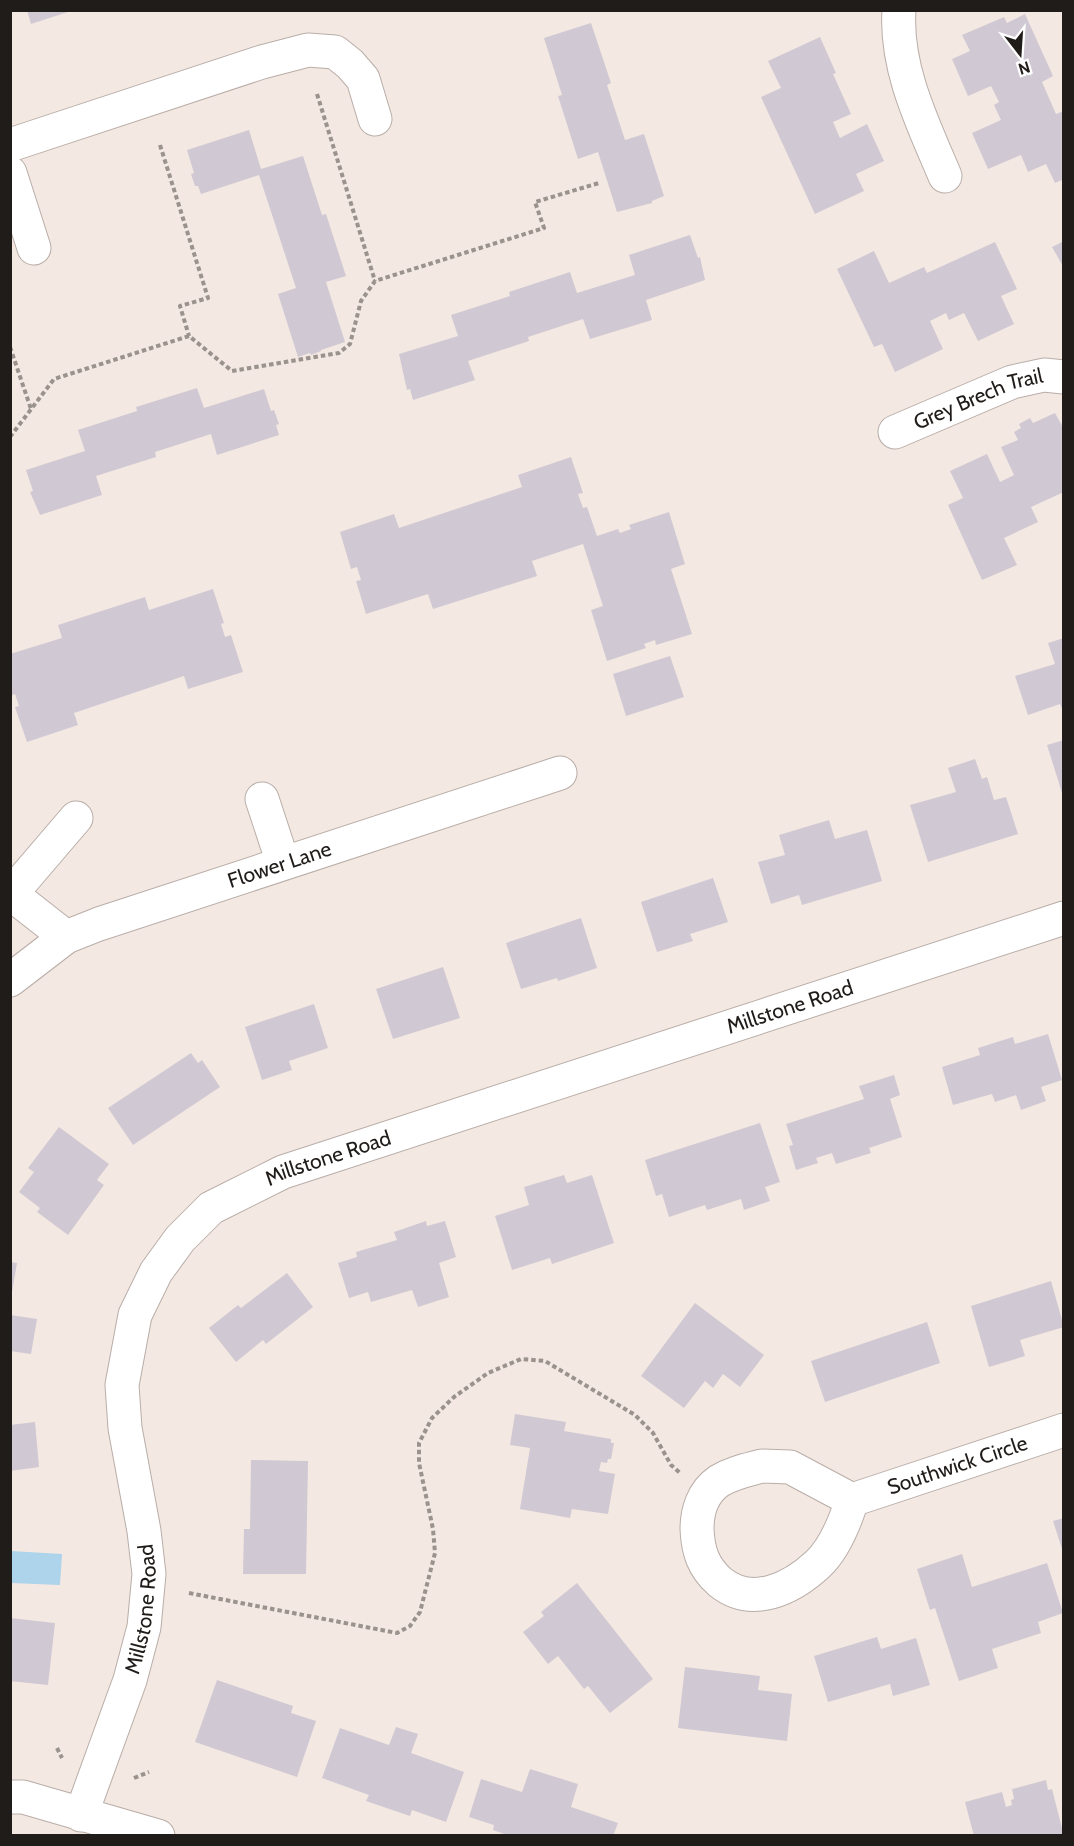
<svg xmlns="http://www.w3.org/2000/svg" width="1074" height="1846" viewBox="0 0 1074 1846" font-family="Cabin,sans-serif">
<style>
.water{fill:#add4ea}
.building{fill:#d0c9d3}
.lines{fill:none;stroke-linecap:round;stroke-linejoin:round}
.minor-casing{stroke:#b9ada8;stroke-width:35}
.path{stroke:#9a928d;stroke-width:4;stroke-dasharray:4.5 3;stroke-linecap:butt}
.minor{stroke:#fff;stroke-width:33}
.labels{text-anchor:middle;stroke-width:6;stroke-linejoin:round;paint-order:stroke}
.street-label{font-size:21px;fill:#201c1a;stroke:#fff}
</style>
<rect width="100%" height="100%" fill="#f4e8e2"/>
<path class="water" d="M11 1551 62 1554 60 1585 11 1583Z"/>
<path class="building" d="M27 10H71V11L31 24Z
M1025 14 1053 76 1042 82 1056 114 1064 111V179L1055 183 1046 164 1028 172 1021 155 988 169 972 133 1001 120 994 105 999 102 991 86 968 96 952 59 970 51 962 35 1004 17 1007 23Z
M591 23 611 83 607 85 625 140 644 134 664 196 652 201V203L617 212 598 152 578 159 558 96 562 95 544 38Z
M820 37 836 73 833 74 851 114 833 122 840 138 867 124 884 161 856 174 864 191 815 214 761 97 781 88 768 61Z
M249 130 261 169 303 156 322 215 326 214 346 276 326 282 345 342 321 350V351L311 355 310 353 298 357 278 294 296 288 259 175 201 194 198 186H195L191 174 194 173 187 150Z
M690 235 698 258 700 257 705 280 646 300 652 320 590 339 583 319 528 337 529 341 468 361 475 380 413 400 410 389 407 390 399 354 458 336 451 315 510 296 509 292 570 272 577 293 635 275 629 255Z
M1064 241V268L1052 247Z
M995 242 1017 289 1001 296 1014 324 978 341 964 313 949 320 946 313 930 321 943 349 895 372 882 344 874 347 837 269 874 251 889 283 924 267 927 273Z
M197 388 204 408 264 389 271 411 274 410 279 424 276 425 279 435 217 455 211 434 155 452 156 457 96 476 102 495 40 515 30 492 33 491 26 470 85 451 78 430 137 411 136 407Z
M1055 413 1064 429V492L1031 507 1038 522 1004 538 1017 565 982 580 948 505 963 498 950 471 987 454 1000 482 1014 475 1001 447 1018 440 1014 432 1021 428 1019 424 1030 418 1033 423Z
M571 457 583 493 578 494 583 508 587 507 597 536 618 529 620 533 631 529 629 525 669 512 685 564 671 569 692 634 656 645 655 640 644 644 646 648 607 661 591 610 603 606 583 544 532 561 537 576 433 609 428 594 366 614 356 581 361 580 357 567 351 569 340 532 394 514 399 528 522 487 518 475Z
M213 589 224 623 221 624 225 637 231 635 243 672 188 689 184 676 74 713 78 725 27 742 15 707 19 706 15 694 10 696V654L62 638 58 625 145 597 149 610Z
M1064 638V713L1060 704 1028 715 1015 676 1055 664 1048 643Z
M670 656 684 697 626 716 613 674Z
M1064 740V796H1063L1047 745Z
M975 759 982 779 987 777 994 800 1006 797 1018 834 928 862 910 805 956 792 948 768Z
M829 820 835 839 867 830 882 881 802 905 799 895 771 904 758 862 785 855 779 835Z
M713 878 728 922 690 934 693 941 657 952 641 902Z
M581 918 597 968 558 981 557 978 521 989 506 943Z
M443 967 460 1018 393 1039 376 989Z
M314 1004 328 1048 289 1061 292 1070 262 1080 245 1027Z
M1048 1034 1062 1080 1041 1087 1046 1101 1021 1110 1016 1095 995 1102 992 1094 953 1105 942 1067 980 1055 978 1048 1013 1037 1015 1044Z
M191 1053 198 1063 202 1060 220 1087 133 1145 108 1108Z
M894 1075 900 1095 890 1099 902 1137 869 1148 871 1153 836 1164 832 1153 816 1158 818 1163 796 1170 789 1146 793 1145 786 1124 864 1099 859 1086Z
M760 1123 780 1182 765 1187 770 1201 744 1210 741 1199 707 1210 705 1205 669 1217 662 1194 656 1196 645 1160Z
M59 1127 109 1164 97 1180 104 1185 68 1235 37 1212 40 1208 19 1192 34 1172 28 1168Z
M564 1175 567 1183 592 1175 614 1243 552 1264 550 1258 512 1270 495 1216 529 1205 524 1187Z
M426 1221 427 1226 445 1221 456 1257 439 1263 449 1297 418 1307 412 1290 371 1302 368 1292 349 1298 338 1263 357 1257 356 1252 397 1240 394 1232Z
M10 1262 17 1263 12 1292H10Z
M287 1273 313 1307 266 1344 263 1340 236 1362 209 1328 238 1305 241 1308Z
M1051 1281 1064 1327 1020 1340 1025 1356 989 1367 971 1306Z
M695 1303 764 1355 740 1387 723 1374 713 1388 705 1381 684 1408 641 1376Z
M10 1315 37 1319 31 1354 10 1351Z
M927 1322 940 1363 825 1402 811 1361Z
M515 1414 566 1422 564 1431 611 1439V1443H614L611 1459H608L607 1463 601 1462 599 1471 615 1474 608 1514 572 1509 570 1518 520 1509 530 1448 510 1445Z
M35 1422 39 1467 10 1471V1425Z
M251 1460 308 1461 306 1574H243L244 1529H250Z
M1064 1518V1552H1063L1053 1521Z
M962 1554 972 1587 1047 1563 1063 1613 1038 1622 1041 1633 992 1649 998 1668 959 1681 935 1608 930 1610 917 1569Z
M577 1583 653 1679 610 1713 588 1686 584 1689 558 1656 548 1664 523 1632 544 1616 541 1612Z
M10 1618 55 1623 48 1685 10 1681Z
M877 1637 881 1649 916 1638 930 1685 893 1696 890 1684 828 1702 814 1656Z
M685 1667 760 1676 758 1690 792 1694 787 1741 678 1728Z
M217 1680 293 1706 291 1713 316 1721 297 1777 195 1742Z
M396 1727 418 1734 411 1753 464 1772 446 1822 412 1810 410 1816 366 1801 369 1795 322 1778 340 1728 389 1745Z
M530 1769 578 1784 571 1807 618 1823 613 1836H510L493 1830 494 1825 469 1817 481 1779 522 1792Z
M1046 1780 1048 1790 1052 1789 1064 1836H974L965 1802 1002 1792 1006 1807 1012 1805 1011 1800 1014 1799 1012 1789Z"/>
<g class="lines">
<defs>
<g id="minor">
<path d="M899 10C895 68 923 124 945 176"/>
<path d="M10 145 262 62 308 50 335 52 350 64 363 79 375 119"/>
<path d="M10 173 34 248"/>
<path id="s1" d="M895 432 1012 382 1044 375 1064 377"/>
<path d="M262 799 283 863"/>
<path d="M10 893 66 937"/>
<path d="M11 894 76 818"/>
<path id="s2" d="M10 980 66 937 99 924 560 773"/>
<path d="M762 1466 790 1467 852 1500C845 1522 835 1548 818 1564 791 1589 752 1608 720 1582 703 1567 698 1551 697 1529 697 1511 703 1492 719 1481 732 1473 747 1470 762 1466Z"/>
<path id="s3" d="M852 1500 1064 1430"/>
<path d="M10 1797H23L158 1836"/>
<path id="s4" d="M81 1815 130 1680 144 1627 149 1574 144 1531 125 1428 122 1385 135 1315 156 1272 180 1239 211 1208 283 1172 1064 918"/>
</g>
</defs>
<use href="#minor" class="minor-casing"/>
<path class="path" d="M317 94 375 281
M160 145 208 298 180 306 189 336
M10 347 31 409
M10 437 54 379 189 336 232 371 339 353 350 344 361 301 375 281 544 228 535 202 599 183
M189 1593 397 1633 410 1626 420 1612 435 1553 433 1529 419 1463V1443L432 1418 454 1397 488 1373 521 1359 545 1361 635 1415 653 1433 671 1465 680 1473
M57 1748 62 1758
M134 1778 149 1772"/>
<use href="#minor" class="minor"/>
</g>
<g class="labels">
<g class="street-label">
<text dy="7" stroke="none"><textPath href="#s1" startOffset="90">Grey Brech Trail</textPath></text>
<text dy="7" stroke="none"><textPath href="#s2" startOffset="296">Flower Lane</textPath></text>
<text dy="7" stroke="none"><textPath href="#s4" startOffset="1260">Millstone Road</textPath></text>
<text dy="7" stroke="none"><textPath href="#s4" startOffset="774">Millstone Road</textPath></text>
<text dy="7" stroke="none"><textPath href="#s3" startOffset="111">Southwick Circle</textPath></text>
<text dy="7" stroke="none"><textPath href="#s4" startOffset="216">Millstone Road</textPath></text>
</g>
</g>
<rect width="1074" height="1846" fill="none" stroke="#201c1a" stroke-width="24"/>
<g transform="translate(1020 54) rotate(163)" stroke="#ffffff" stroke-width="4.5" paint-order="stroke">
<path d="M0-4.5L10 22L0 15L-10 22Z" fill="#201c1a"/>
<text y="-9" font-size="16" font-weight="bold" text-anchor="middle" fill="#201c1a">N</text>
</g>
</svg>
